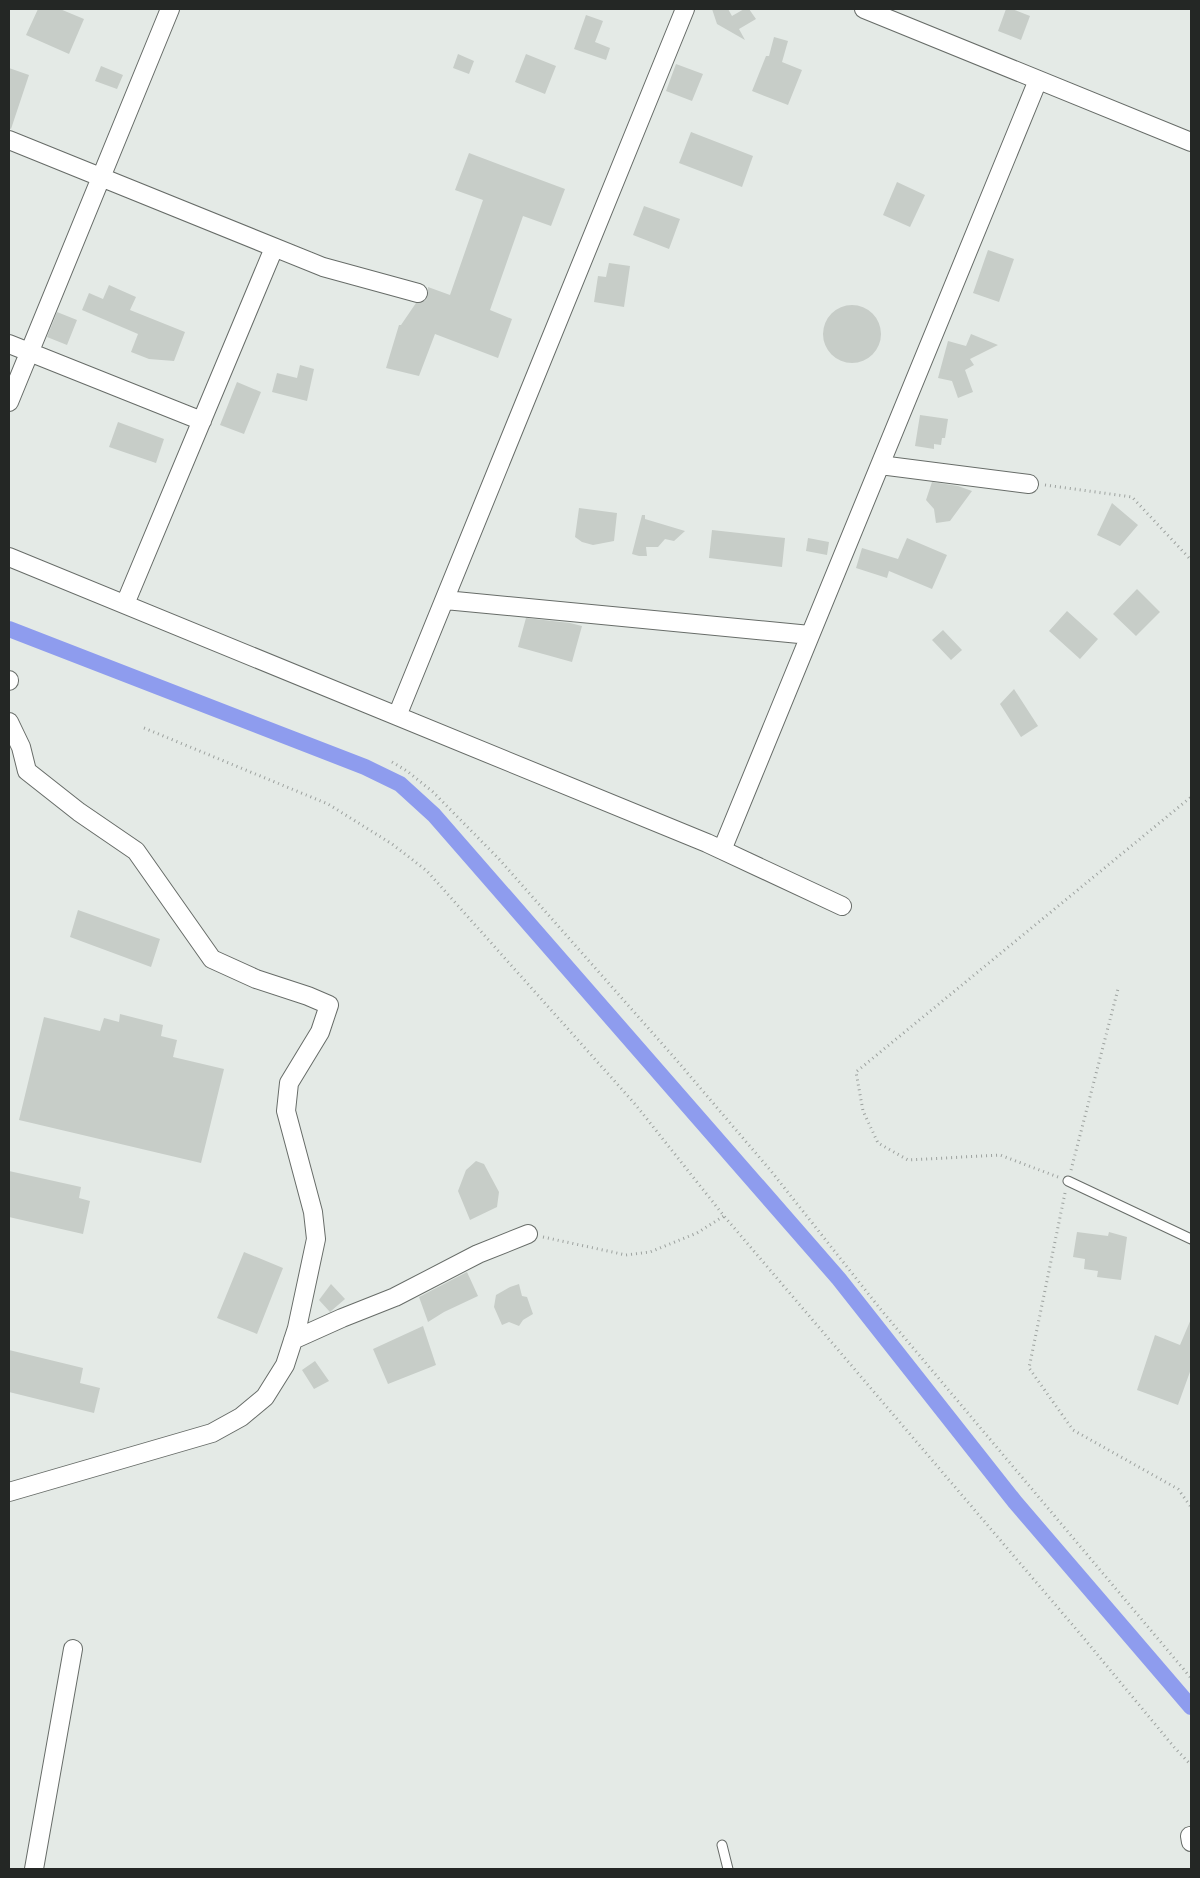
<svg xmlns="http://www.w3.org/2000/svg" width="1200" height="1878" viewBox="0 0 1200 1878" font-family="'Sofia Sans Condensed',sans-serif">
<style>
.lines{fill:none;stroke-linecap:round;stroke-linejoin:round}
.canal{stroke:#8e9cee;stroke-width:16}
.building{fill:#c7cdc8}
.service-casing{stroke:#676c68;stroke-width:11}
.minor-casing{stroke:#676c68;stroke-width:20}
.path{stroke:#9da29f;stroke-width:3;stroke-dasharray:1 4;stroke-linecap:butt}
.service{stroke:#fff;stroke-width:9}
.minor{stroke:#fff;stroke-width:18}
</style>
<rect width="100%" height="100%" fill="#e4eae6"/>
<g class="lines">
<path class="canal" d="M9 629 365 767 400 784 434 815 839 1279 1015 1502 1191 1707"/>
</g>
<path class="building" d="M38 9H60L84 19 69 54 26 35Z
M712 9H728L732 16 744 9H749L756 19 739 29 745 40 717 24Z
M1006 9H1012L1030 16 1021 40 998 31Z
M586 15 603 21 595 42 610 48 606 60 574 49Z
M774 37 788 41 782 62 802 70 788 105 752 91 766 56H769Z
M458 54 474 61 469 74 453 68Z
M526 54 556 66 545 94 515 82Z
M676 64 703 74 692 101 666 91Z
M101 66 123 75 117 89 95 81Z
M9 68 29 75 11 129 9 128Z
M691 132 753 156 742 187 679 163Z
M469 153 565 189 551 226 523 216 490 310 512 319 498 358 435 334 419 376 386 368 399 325H401L416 303 426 300 428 295V287L450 295 483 200 455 190Z
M897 182 925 195 910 227 883 215Z
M644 206 680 219 669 249 633 235Z
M988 250 1014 259 999 302 973 293Z
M609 263 630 266 624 307 594 302 598 276 606 277Z
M109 285 136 297 130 310 185 332 174 361 149 359 131 352 138 334 82 310 89 293 103 299Z
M823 334a29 29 0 1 1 58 0a29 29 0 1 1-58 0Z
M57 312 77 320 67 345 47 337Z
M971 334 998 345 970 359 974 365 965 370 973 392 958 398 952 381 938 378 948 341 966 346Z
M300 365 314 369 307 401 272 392 277 373 297 378Z
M237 382 261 392 244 434 220 425Z
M920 415 948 419 945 438H942L941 445 934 444V449L915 446Z
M118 422 164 439 156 463 109 447Z
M932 482 958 486 972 491 950 521 936 523 934 509 926 500Z
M1112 503 1138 525 1120 546 1097 535Z
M579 508 617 513 614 541 593 545 582 542 575 537Z
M642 515H645V519L685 531 674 541 665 539 658 547H646L647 556H639L632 554Z
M712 530 785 538 782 567 709 558Z
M808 538 829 542 827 555 806 551Z
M907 538 947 555 932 589 889 571 887 578 856 568 862 548 898 559Z
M1137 589 1160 612 1136 636 1113 614Z
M1067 611 1098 639 1080 659 1049 631Z
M526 618 570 623 582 626 572 662 518 647Z
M943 630 962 650 951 660 932 640Z
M1014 689 1038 726 1021 737 1000 704Z
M78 910 160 939 151 967 70 937Z
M120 1014 163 1025 161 1036 177 1040 173 1057 224 1069 201 1163 19 1120 44 1017 100 1031 104 1018 119 1022Z
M476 1161 484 1164 499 1192 497 1207 470 1220 458 1191 466 1170Z
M9 1171 81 1187 79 1198 90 1201 83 1234 9 1217Z
M1077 1232 1108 1236 1109 1232 1127 1237 1121 1280 1097 1277 1098 1271 1084 1269 1085 1259 1073 1257Z
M244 1252 283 1268 257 1334 217 1318Z
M467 1272 478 1296 444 1312 428 1322 419 1297Z
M331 1284 345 1299 330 1312 319 1300Z
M519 1284 522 1296 527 1297 533 1314 523 1320 519 1326 509 1322 502 1325 494 1307 496 1295 510 1287Z
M1191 1319V1369L1178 1405 1137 1390 1155 1335 1180 1345Z
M423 1326 436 1365 388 1384 373 1349Z
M9 1350 83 1368 80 1383 100 1388 94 1413 9 1392Z
M315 1361 329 1381 314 1389 302 1370Z"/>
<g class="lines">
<defs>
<path id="service" d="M1068 1181 1191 1239
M722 1845 728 1869"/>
<path id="minor" d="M864 9 1191 142
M9 140 323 267 418 293
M9 344 202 421
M9 402 170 9
M880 465 1029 484
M9 557 707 843 842 906
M445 600 810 635
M125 604 274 248
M9 680V681
M397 716 685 9
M9 722 21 747 27 771 79 812 136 851 212 959 256 979 308 996 329 1005 320 1032 289 1083 286 1111 313 1212 316 1239 297 1328 285 1365 265 1397 241 1417 212 1433 9 1492
M722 850 1038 80
M293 1340 342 1318 395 1297 478 1254 528 1234
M1190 1836 1191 1842
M34 1869 73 1649"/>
</defs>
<use href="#service" class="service-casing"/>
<use href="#minor" class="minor-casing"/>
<path class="path" d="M1045 485 1132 497 1191 560
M144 728 328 804 392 844 427 871 635 1104 724 1216 1082 1636 1174 1747 1191 1765
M392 762 407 771 433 792 498 858 673 1056 771 1171 882 1311 1191 1678
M1071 1170 1118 989
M1058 1177 1000 1155 908 1160 878 1143 863 1111 856 1072 1191 797
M1065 1193 1029 1368 1073 1430 1178 1489 1191 1507
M543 1237 626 1255 650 1252 697 1233 724 1216"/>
<use href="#service" class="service"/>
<use href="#minor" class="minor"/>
</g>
<rect width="1200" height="1878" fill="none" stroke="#242725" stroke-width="20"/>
</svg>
